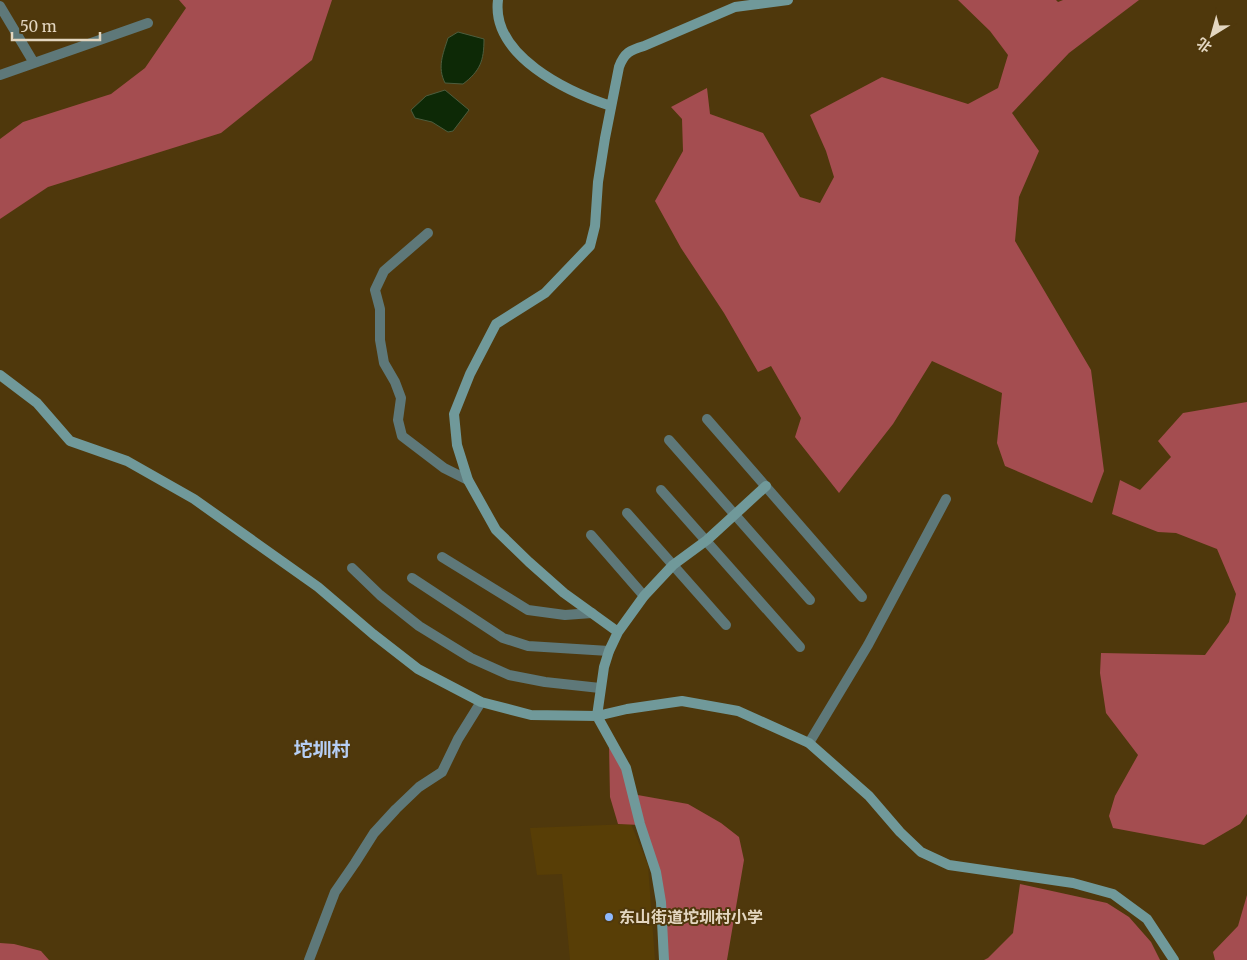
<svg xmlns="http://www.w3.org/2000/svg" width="1247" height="960" viewBox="0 0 1247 960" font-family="Merriweather,'Noto Sans SC',serif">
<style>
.built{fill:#583e06}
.forest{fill:#a44d50}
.water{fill:#0d2906;stroke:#4d5d3e}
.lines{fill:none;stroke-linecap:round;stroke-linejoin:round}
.street{stroke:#5e7879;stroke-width:10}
.secondary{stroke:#70999a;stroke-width:10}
.poi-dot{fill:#8eb9fd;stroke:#4f380c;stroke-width:2}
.labels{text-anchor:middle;stroke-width:4;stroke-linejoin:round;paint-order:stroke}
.poi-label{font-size:16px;font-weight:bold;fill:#e3d6c0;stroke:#4f380c;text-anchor:start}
.quarter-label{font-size:19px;font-weight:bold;fill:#b6cff5;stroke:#4f380c}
</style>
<rect width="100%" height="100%" fill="#4f380c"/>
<path class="built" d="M631 824 648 865 655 960H570L562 874 537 875 530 828Z"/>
<path class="forest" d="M179 0H332L312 60 221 133 48 187 0 219V139L23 122 111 94 145 68 186 8Z
M958 0H1056L1058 2 1063 0H1139L1069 53 1012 113 1039 151 1019 197 1015 241 1091 370 1104 471 1092 503 1005 466 997 443 1002 393 932 361 893 424 839 493 795 437 801 418 771 366 758 372 724 313 681 248 655 201 683 151 682 119 671 107 707 88 710 114 763 133 800 197 820 203 834 177 826 151 810 115 882 77 968 104 998 88 1008 55 990 31Z
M1247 402V814L1240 824 1204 845 1113 828 1109 816 1115 796 1138 755 1106 713 1100 673 1101 653 1205 655 1229 622 1236 594 1217 549 1176 533 1158 532 1112 514 1120 480 1140 490 1171 457 1158 441 1183 413Z
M609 744 616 750 632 794 688 804 721 823 739 837 744 860 727 960H664L661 902 640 825 618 824 610 797Z
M1020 884 1107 903 1129 917 1151 942 1160 960H984L988 958 1013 933Z
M1247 895V960H1215L1213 952 1238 926Z
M0 943 14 944 41 951 49 960H0Z"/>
<path class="water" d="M458 32 484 39C484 61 480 71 463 84L445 83C437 67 443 54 448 38Z
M445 90 469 110 453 131 448 132 432 122 415 118 411 110 426 96Z"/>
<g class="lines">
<path class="street" d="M0 6 34 63
M0 75 148 23
M428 233 384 271 375 290 380 309V340L384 363 395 382 401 398 398 420 402 436 444 468 468 480
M707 419 862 597
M669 440 810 600
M661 490 800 647
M627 513 726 625
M591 535 644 596
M442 557 528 610 565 615 592 613
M352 568 380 595 419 626 471 658 509 675 545 682 600 688
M412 578 503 638 528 646 609 651
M809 743 868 645 946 499
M309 960 335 892 355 863 374 833 396 809 419 787 442 772 458 739 481 702"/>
<path class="secondary" d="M498 0C491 56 568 92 611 106
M0 375 37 403 70 441 127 461 194 499 318 587 373 634 418 669 481 702 531 715 597 716 627 709 682 701 738 711 809 743 869 796 900 832 921 852 949 865 1073 883 1113 894 1147 919 1174 960
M618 632 564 593 529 562 496 530 468 480 457 445 454 414 470 374 496 324 545 293 590 246 595 226 598 182 605 138 619 67C624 53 630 50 644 46L735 7 788 0
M664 960 661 902 656 872 640 824 626 768 597 716 604 667 609 651 618 632 644 596 673 565 707 540 766 486"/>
</g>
<circle class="poi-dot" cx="609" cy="917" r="5"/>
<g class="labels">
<g class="poi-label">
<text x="619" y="923">东山街道坨圳村小学</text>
</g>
<g class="quarter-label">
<text x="322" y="756">坨圳村</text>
</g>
</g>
<g transform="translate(1212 35) rotate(217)" stroke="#4f380c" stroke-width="4" paint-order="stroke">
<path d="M0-4L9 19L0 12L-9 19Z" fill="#e3d6c0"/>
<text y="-8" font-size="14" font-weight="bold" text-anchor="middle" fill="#e3d6c0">北</text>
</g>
<path d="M12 32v8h88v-8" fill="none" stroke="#e3d6c0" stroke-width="2.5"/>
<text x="20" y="32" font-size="15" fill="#e3d6c0" stroke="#4f380c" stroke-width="4" paint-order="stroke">50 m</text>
</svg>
